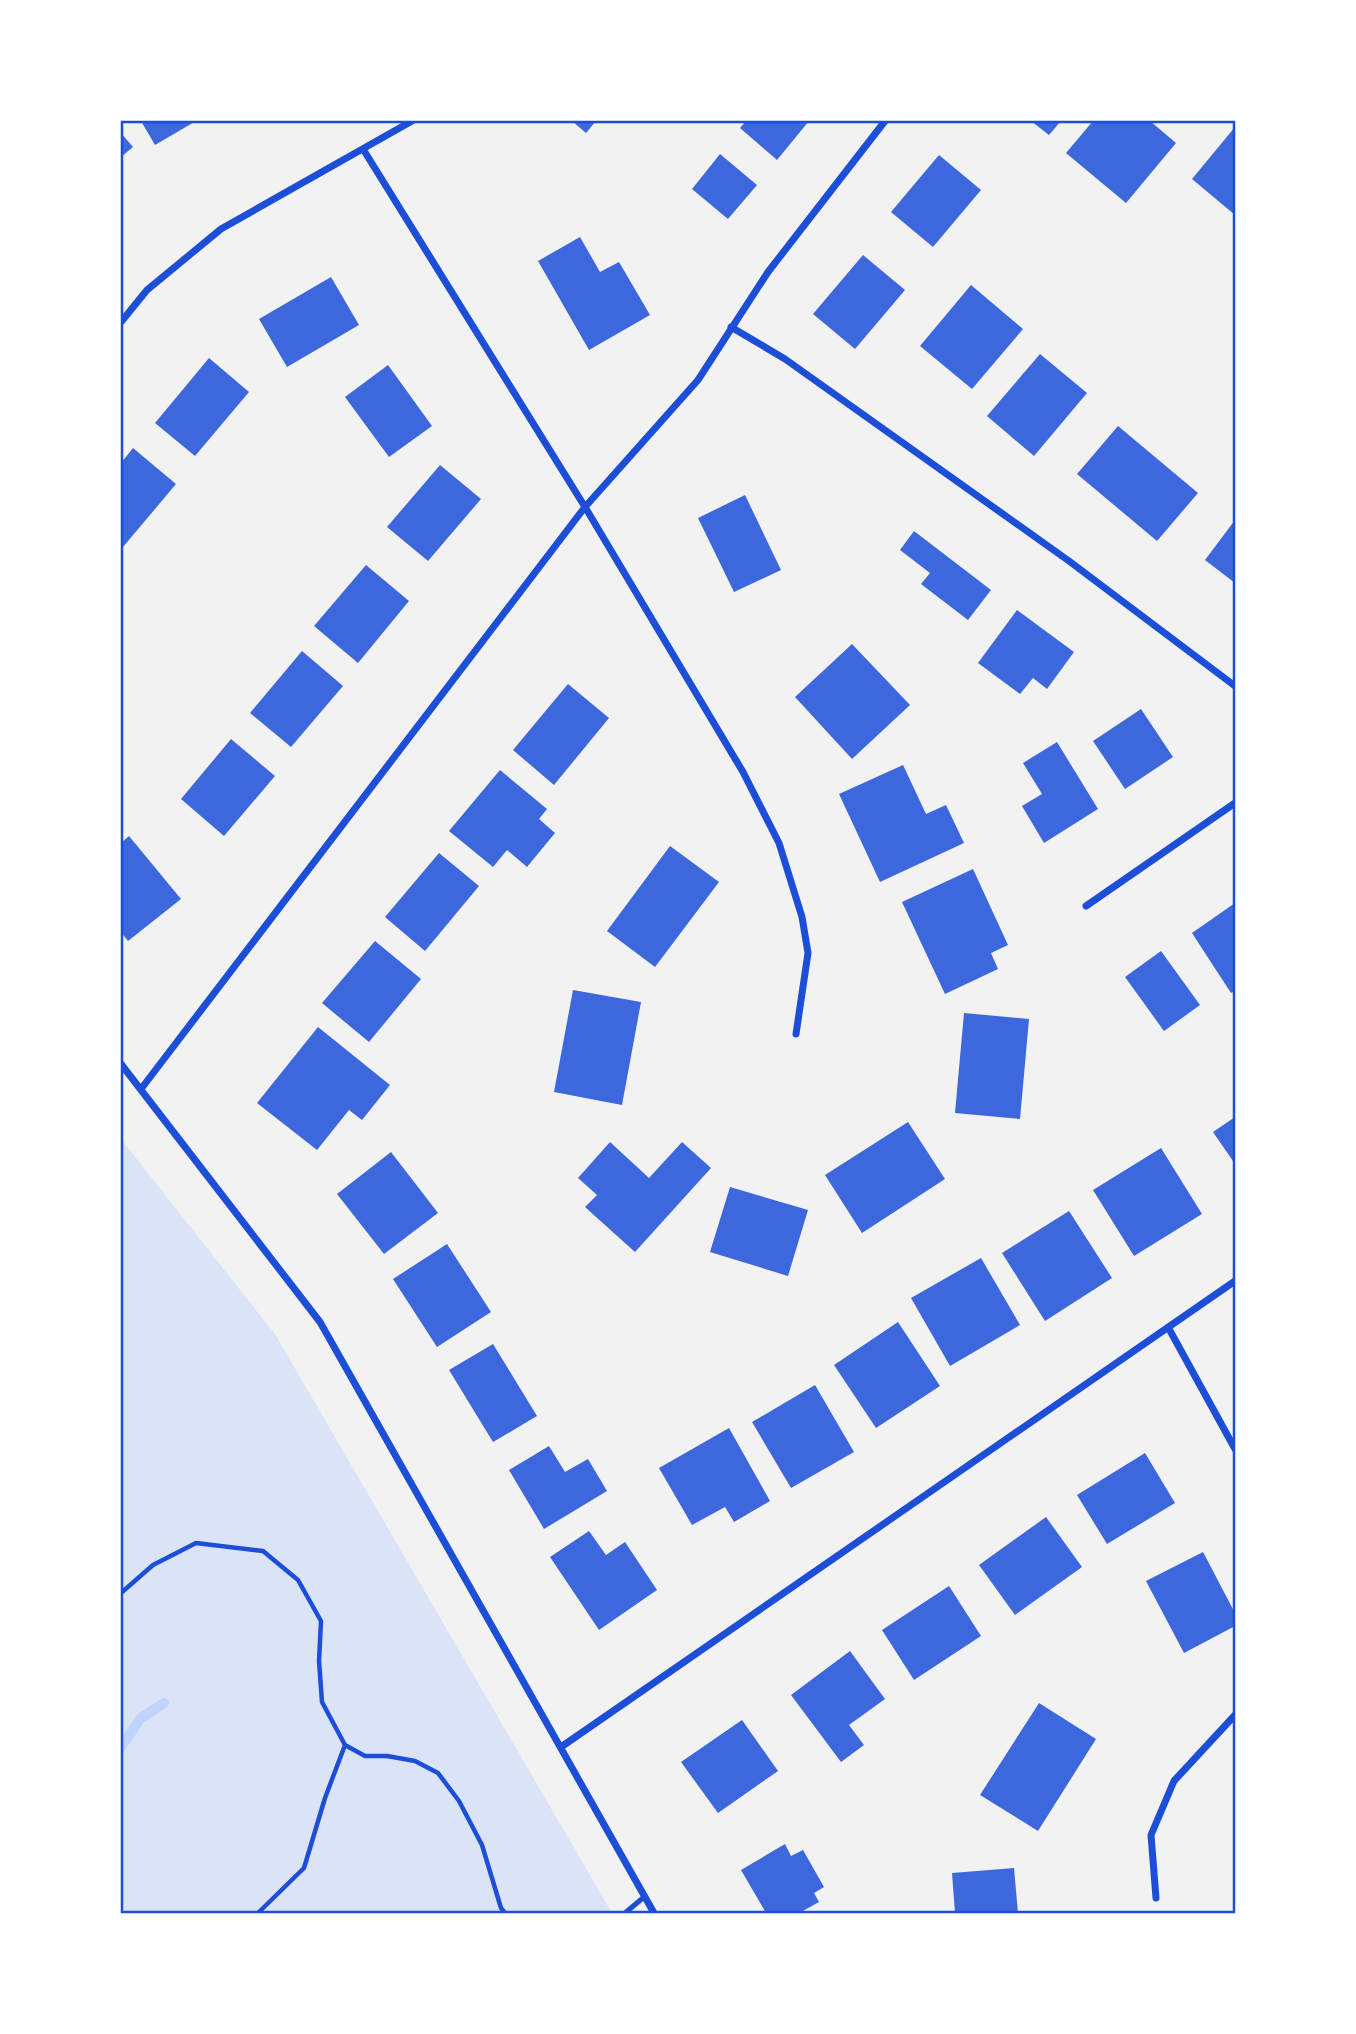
<svg xmlns="http://www.w3.org/2000/svg" width="1356" height="2034" viewBox="0 0 1356 2034" font-family="'Zilla Slab',serif">
<style>
.green{fill:#dbe4f7}
.lines{fill:none;stroke-linecap:round;stroke-linejoin:round}
.stream{stroke:#bfd3fe;stroke-width:10}
.building{fill:#3d67dc}
.path{stroke:#1d4ed8;stroke-width:4.5}
.service{stroke:#1d4ed8;stroke-width:5}
.minor{stroke:#1d4ed8;stroke-width:7}
.neatline{fill:none;stroke:#1d4ed8;stroke-width:2.5}
</style>
<rect width="100%" height="100%" fill="#f2f2f2"/>
<path class="green" d="M121 1139 275 1334 612 1913H121Z"/>
<g class="lines">
<path class="stream" d="M121 1747 141 1718 164 1703"/>
</g>
<path class="building" d="M141 121H196L155 145Z
M572 121H596L586 133Z
M746 121H809L777 160 740 128Z
M1031 121H1061L1049 135Z
M1093 121H1150L1176 143 1126 203 1066 153Z
M1235 127V215L1192 179Z
M121 133 133 147 121 157Z
M720 154 757 185 728 219 692 189Z
M939 155 981 190 933 247 891 212Z
M580 237 600 272 619 262 650 315 589 350 538 261Z
M863 255 905 290 855 349 813 314Z
M331 277 359 325 287 367 259 319Z
M971 285 1023 329 972 389 920 346Z
M1040 354 1087 393 1034 456 987 416Z
M209 358 249 392 195 456 155 423Z
M388 365 432 426 389 457 345 397Z
M1118 426 1198 493 1157 541 1077 474Z
M133 448 176 484 123 547 121 546V463Z
M440 465 481 499 428 561 387 527Z
M745 495 781 570 734 592 698 518Z
M1235 520V583L1205 560Z
M914 531 991 590 968 620 921 584 930 573 900 550Z
M366 565 409 601 358 663 314 626Z
M1017 610 1074 652 1047 689 1033 678 1020 694 978 663Z
M852 644 910 705 852 759 795 697Z
M302 651 343 686 291 747 250 713Z
M568 684 609 718 554 785 513 750Z
M1141 709 1173 757 1125 789 1093 741Z
M231 739 275 776 224 836 181 799Z
M1057 742 1098 809 1044 843 1022 806 1042 794 1023 763Z
M903 765 926 814 946 805 964 843 880 882 839 794Z
M500 770 547 809 539 819 555 833 527 867 507 850 493 867 449 831Z
M129 836 181 899 128 941 121 932V843Z
M670 846 719 882 655 967 607 931Z
M439 853 479 886 425 951 385 917Z
M973 869 1008 945 991 953 998 969 945 994 902 902Z
M1235 903V991L1231 993 1192 933Z
M375 941 421 979 369 1042 322 1003Z
M1161 951 1200 1005 1164 1031 1125 977Z
M573 990 641 1002 622 1105 554 1092Z
M964 1013 1029 1019 1020 1119 955 1113Z
M318 1027 390 1085 362 1120 349 1110 317 1150 257 1103Z
M1235 1117V1164L1213 1132Z
M908 1122 945 1179 862 1233 825 1175Z
M610 1142 649 1178 682 1142 711 1168 635 1252 585 1207 597 1195 578 1178Z
M1161 1148 1202 1214 1134 1256 1093 1190Z
M391 1152 438 1213 384 1254 337 1194Z
M730 1187 808 1210 788 1276 710 1252Z
M1069 1211 1112 1278 1045 1321 1002 1253Z
M447 1244 491 1312 437 1347 393 1279Z
M981 1258 1020 1325 950 1366 911 1298Z
M898 1322 940 1386 876 1428 834 1365Z
M493 1344 537 1416 493 1442 449 1370Z
M815 1385 854 1452 791 1488 752 1422Z
M729 1428 770 1501 734 1522 725 1507 692 1525 659 1468Z
M549 1446 565 1472 588 1459 607 1491 544 1529 509 1470Z
M1145 1453 1175 1503 1107 1544 1077 1495Z
M1046 1517 1082 1567 1015 1615 979 1565Z
M589 1531 606 1555 625 1542 657 1590 599 1630 550 1557Z
M1203 1552 1235 1613V1626L1184 1653 1146 1581Z
M949 1586 981 1636 914 1680 882 1630Z
M850 1651 885 1699 849 1725 864 1745 841 1762 791 1695Z
M1039 1703 1096 1739 1038 1831 980 1795Z
M742 1720 778 1771 718 1813 681 1762Z
M785 1844 791 1856 803 1850 824 1887 814 1893 819 1902 801 1912 802 1913H766L741 1870Z
M1014 1868 1018 1913H955L952 1873Z"/>
<g class="lines">
<path class="path" d="M121 1593 153 1565 196 1543 263 1551 298 1580 321 1621 319 1661 322 1702 345 1745 365 1756H387L415 1761 438 1773 459 1801 482 1845 501 1908 505 1913
M258 1913 304 1868 325 1798 345 1745"/>
<path class="service" d="M625 1913 644 1897"/>
<path class="minor" d="M363 149 585 507 743 772 779 843 802 917 808 953 796 1034
M121 322 147 290 221 229 412 121
M731 327 785 359 1069 561 1235 686
M1086 906 1235 803
M121 1064 320 1322 654 1913
M141 1089 585 507 698 380 768 272 885 121
M1168 1327 1235 1449
M561 1747 1235 1281
M1156 1898 1151 1835 1174 1781 1235 1715"/>
</g>
<rect width="1356" height="2034" fill="none" stroke="#ffffff" stroke-width="245"/>
<rect x="122" y="122" width="1112" height="1790" class="neatline"/>
</svg>
